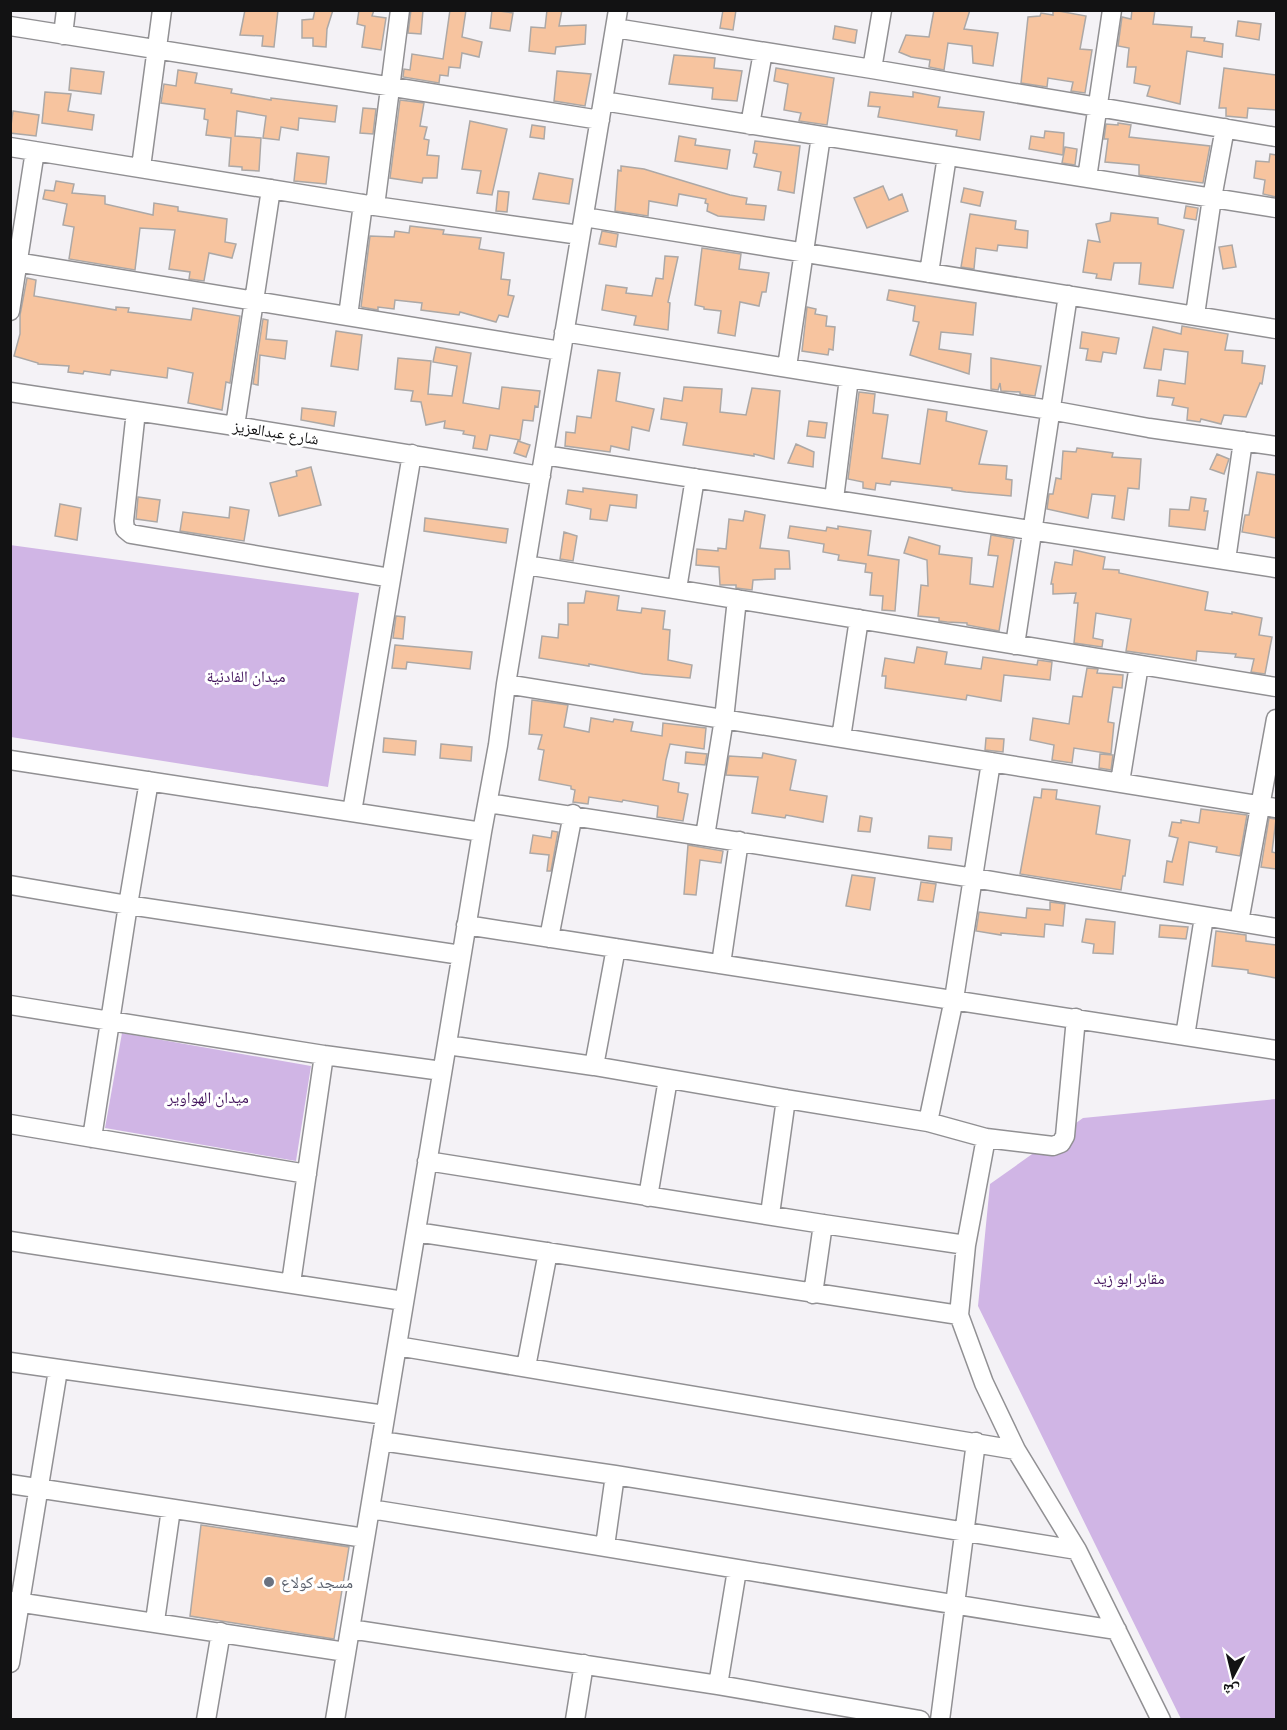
<svg xmlns="http://www.w3.org/2000/svg" width="1287" height="1730" viewBox="0 0 1287 1730" font-family="'Fira Sans Condensed','Noto Naskh Arabic',sans-serif">
<style>
.green{fill:#d0b5e5}
.building{fill:#f7c49f;stroke:#aca8a6;stroke-width:1.5}
.lines{fill:none;stroke-linecap:round;stroke-linejoin:round}
.street-casing{stroke:#919093;stroke-width:21}
.street{stroke:#fff;stroke-width:18}
.worship-dot{fill:#6b7280;stroke:#fff;stroke-width:2}
.labels{text-anchor:middle;stroke-width:6;stroke-linejoin:round;paint-order:stroke}
.street-label{font-size:16px;fill:#121213;stroke:#fff}
.park-label{font-size:16px;fill:#43145d;stroke:#fff}
.worship-label{font-size:16px;fill:#5b616d;stroke:#fff;text-anchor:start}
</style>
<rect width="100%" height="100%" fill="#f4f2f6"/>
<path class="green" d="M10 545 359 593 328 787 11 737Z
M122 1033 311 1066 296 1161 105 1128Z
M1276 1099V1719H1181L978 1306 990 1184 1083 1118Z"/>
<path class="building" d="M245 10H278L274 47 262 46 263 36 240 35Z
M315 10H333L327 29 326 47 313 46V38H302V20L313 19Z
M359 10H374L372 16 386 18 381 50 362 47 365 26 357 24Z
M411 10H423L421 34 408 33Z
M450 10H466L462 37 482 42 479 57 462 53 460 68 449 67 448 76 440 75 439 83 403 77 404 69 410 70 412 54 443 59Z
M492 10 513 13 510 31 490 28Z
M547 10H562L559 26 586 25 585 44 556 47 555 54 529 51 531 27 545 28Z
M723 10H736L733 30 720 28Z
M934 10H970L964 29 998 33 993 66 973 63 972 46 948 43 944 70 929 67 930 60 911 57 899 52 906 35 929 37Z
M1053 10 1086 16 1080 49 1092 50 1085 93 1071 91 1073 82 1048 78 1047 87 1021 83 1028 17 1040 16 1041 13 1053 15Z
M1132 10H1155L1153 24 1192 27 1191 37 1205 38 1204 41 1223 44 1222 57 1187 51 1180 104 1147 96 1150 86 1134 83 1136 67H1127L1129 48 1118 46 1122 17 1131 19Z
M1238 21 1261 24 1259 40 1236 36Z
M835 26 857 30 855 43 833 39Z
M674 55 715 58 714 68 742 71 737 101 712 99 713 88 669 84Z
M71 68 104 72 101 94 69 90Z
M776 68 834 78 827 125 799 121 801 113 784 110 788 84 774 81Z
M1224 68 1276 75V110L1248 108 1247 118 1226 116V108H1219Z
M178 70 197 73 195 83 232 89 231 93 271 100V98L337 106 335 122 299 118 298 130 281 127 279 140 263 138 266 116 237 111 235 136 261 138 259 171 242 170V167L229 166 231 138 206 135 208 120 204 119 205 109 161 103 164 84 176 86Z
M557 71 591 74 585 106 554 101Z
M45 92 71 94 68 111 94 115 92 130 42 123Z
M870 92 913 97V92L940 97 938 107 984 112 980 140 956 136 957 130 878 117 880 107 868 106Z
M400 100 424 103 420 126 427 127 424 139 429 140 427 155 439 156 437 178H423L422 183 390 178Z
M363 108 376 109 373 134 360 133Z
M13 111 39 115 36 136 10 133Z
M470 121 507 129 492 195 477 193 481 171 462 169Z
M1118 123 1131 125 1129 137 1210 146 1203 183 1139 175V165L1105 162 1108 139H1104L1106 124 1118 125Z
M532 125 545 127 544 139 530 137Z
M1045 131 1064 133 1063 155 1029 149 1031 136 1044 138Z
M679 136 696 139 695 145 730 150 727 169 675 161Z
M755 141 800 146 794 193 778 190 781 172 754 167 757 154 753 153Z
M1065 147 1077 149 1075 165 1062 163Z
M297 153 329 157 326 184 294 181Z
M1270 154 1276 155V197L1263 194 1265 180 1254 178 1256 161 1269 162Z
M621 166 644 169 730 195 747 198 746 204 766 206 764 220 718 216 707 211 708 204 705 203 706 199 679 194 677 206 649 201 648 216 615 211 618 170 621 171Z
M539 173 573 179 569 204 533 199Z
M56 181 74 184 72 193 105 196V204L153 215 154 203 178 207V211L227 219 225 242 236 244 232 258 209 253 204 281 189 279 190 272 169 269 175 230 140 228 135 270 69 259 74 227 63 225 67 204 43 199 45 190 54 191Z
M883 186 889 200 902 194 908 211 867 228 854 198Z
M964 188 983 192 980 206 961 202Z
M498 191 509 192 507 212 496 211Z
M1186 206 1198 208 1196 220 1184 218Z
M1111 213 1158 218V224L1184 230 1173 288 1139 284 1141 263H1114L1111 280 1096 278 1097 274 1083 272 1088 240 1100 242 1096 224 1110 221Z
M970 214 1016 221 1015 229 1028 231 1027 248 998 245 997 251 976 248 974 269 961 267Z
M410 226 444 230 443 234 481 238 479 249 504 253 501 279 510 280 508 295 514 296 508 317 499 315 496 322 460 312 459 315 421 310 422 303 395 300 394 309 378 307V310L361 307 370 236 394 237 395 231 409 233Z
M602 231 618 234 616 247 599 244Z
M1232 245 1236 267 1223 269 1219 247Z
M702 248 741 254 739 269 769 273 766 292H762L759 306 740 302 735 336 718 333 721 311 704 309V307L695 305Z
M665 256 678 257 668 302 670 303 668 330 634 325 636 316 602 310 606 285 627 288 626 293 652 296 656 278 663 279Z
M27 278 36 280 34 296 57 300 116 310V307L129 308 128 312 191 320 193 308 240 316 230 383 226 382 222 410 188 403 193 373 168 368 167 378 111 370 110 375 84 371 83 374 68 372 69 366 38 364V363L14 356 20 334V315Z
M889 290 976 303 973 335 941 332 939 349 971 354 969 374 910 355 919 322 913 321 915 306 887 300Z
M807 307 816 309 815 314 827 316 826 326 835 327 833 350 829 349 828 355 802 351Z
M263 319 268 320 266 339 287 341 285 359 260 355 258 385 253 384Z
M1182 326 1228 334 1225 350 1243 351 1242 363 1265 366 1262 384 1260 383 1246 417 1224 415 1221 424 1201 419 1200 422 1187 420 1188 408 1172 405 1174 398 1157 396 1159 380 1185 384 1188 352 1164 349 1161 370 1144 368 1153 327 1181 334Z
M336 331 362 335 358 370 331 366Z
M1082 332 1119 338 1116 354 1103 352 1101 362 1086 360 1088 349 1080 348Z
M436 347 471 353 463 403 499 409 502 387 540 391 538 407 535 406 533 421 523 420 520 440 490 435 487 450 473 448 475 436 463 434 464 431 444 428 445 421 426 425 421 402 411 401 413 391 395 389 398 358 431 361 428 394 452 396 457 366 433 362Z
M991 358 1041 366 1035 396 1020 394V392L1001 391 1000 383 998 390 991 389Z
M598 370 620 373 616 401 654 409 649 431 632 427 629 450 611 446 610 452 565 446 566 432 575 433 577 416 591 418Z
M684 387 722 389 720 412 746 415 752 388 780 391 774 459 754 454V456L683 445 687 423 661 419 664 398 682 401Z
M859 392 875 394 873 413 888 415 882 458 920 464 928 409 947 412 946 421 987 431 979 464 1007 466 1006 479 1012 480 1011 496 966 492 952 490V488L891 481 890 485 876 483 875 490 863 488V482L848 479Z
M302 408 336 412 334 426 301 420Z
M809 421 827 423 825 438 807 436Z
M518 441 530 445 526 457 514 453Z
M796 444 814 452 813 467 788 463Z
M1077 448 1113 453 1112 457 1141 459 1139 489 1128 488 1124 520 1112 518 1115 496 1092 494 1088 518 1047 509 1049 494H1053L1056 478 1061 479 1063 451 1076 452Z
M1217 454 1229 459 1224 474 1210 469Z
M311 467 321 505 279 516 270 483 297 476 296 471Z
M1257 472 1276 475V538L1242 532 1245 515H1249Z
M583 488 637 495 636 508 610 505 607 521 590 519 591 509 566 504 568 490 583 492Z
M138 497 160 500 157 522 136 519Z
M1191 497 1206 499 1204 511H1208L1205 530 1169 526 1170 509 1189 510Z
M60 504 81 508 77 540 55 536Z
M230 507 249 510 244 541 180 531 183 512 229 518Z
M745 511 765 515 760 548 789 551 790 569H775V579L753 580 752 590 736 588V585H720L719 567 696 565 697 549 718 551V548L726 549 729 519 743 521Z
M425 518 508 529 506 543 424 531Z
M790 526 826 531 827 527 838 529V526L871 531 868 555 899 560 895 611 882 610 883 596 870 595 872 573 865 572 866 564 838 560 839 555 823 552 824 544 788 538Z
M564 532 577 536 573 561 560 559Z
M991 535 1014 539 999 631 967 625V623L947 622 939 621V618L918 616 921 585 928 586 927 560 904 553 909 537 940 546 939 554 972 558 970 584 993 587 998 556 988 555Z
M1074 550 1105 557 1103 569 1119 570V573L1208 592 1205 610 1232 614V612L1262 618 1259 635 1272 637 1265 674 1251 672 1254 659 1235 657 1236 654 1197 651 1196 661 1126 651 1131 619 1096 613 1093 638 1103 640 1102 647 1074 643 1078 603H1074L1076 593 1053 594V584H1051L1055 562 1072 565Z
M586 591 619 596 617 610 641 613 642 608 665 611 663 629 670 630 668 660 692 665 690 678 643 674 589 664V666L539 658 542 636 558 638 559 624 568 625V603H584Z
M396 616 405 617 403 639 393 638Z
M395 645 472 652 470 669 407 662 406 669 392 668Z
M917 647 947 652 945 664 981 669 983 657 1037 665 1038 660 1052 662 1050 680 1004 675 1001 701 967 695 966 700 885 688 886 676H882L885 658 914 663Z
M1087 668 1098 669 1097 673 1123 675 1122 688 1113 687 1108 722 1114 723 1111 754 1074 748 1072 763 1052 760 1054 745 1030 740 1033 718 1069 724 1073 696 1082 697Z
M532 700 568 705 564 727 589 732 591 718 613 722 614 719 633 722 631 731 662 736 663 723 706 728 704 749 670 744 666 760 663 780 679 783 678 792 688 794 683 821 657 817 658 806 623 800 622 802 589 797 588 804 573 802 575 790 571 789V786L539 780 544 750 538 749 542 735 529 734Z
M384 738 416 741 415 755 383 752Z
M986 738 1004 739 1003 752 985 750Z
M441 744 472 747 471 761 440 758Z
M686 752 707 754 705 765 685 763Z
M763 753 796 760 790 790 827 796 823 822 786 815 785 818 752 813 758 777 726 775 729 756 762 758Z
M1100 754 1113 755 1111 770 1099 768Z
M1042 789 1057 790 1056 799 1100 806 1096 834 1130 840 1125 876H1123L1121 890 1020 874 1034 797 1041 798Z
M1201 809 1247 815 1240 856 1216 852 1217 847 1189 842 1183 885 1164 882 1167 861 1172 862 1178 838 1169 836 1172 822 1181 823V820L1199 823Z
M860 816 872 818 870 832 858 831Z
M1269 818 1276 819 1272 852 1276 853V869L1261 867Z
M552 831 558 832 551 871H547L549 855 530 853 533 835 551 838Z
M929 836 952 838 951 850 928 848Z
M688 845 723 851 721 863 700 860 696 895 684 894Z
M852 875 875 878 870 910 846 906Z
M921 882 936 884 933 902 918 900Z
M1050 902 1065 904 1063 926 1045 924 1044 937 1001 933V935L976 931 979 912 1026 918 1027 908 1050 910Z
M1086 919 1115 922 1113 954 1093 953 1094 944 1082 942Z
M1160 925 1188 927 1186 939 1159 937Z
M1216 931 1246 935V941L1276 945V978L1248 973V970L1212 966Z
M201 1525 349 1547 334 1639 190 1616Z"/>
<g class="lines">
<defs>
<path id="street" d="M10 26 600 120
M615 28 872 69 1276 137
M63 35 66 10
M872 69 882 10
M603 101 1276 208
M750 125 763 52
M10 147 375 206 580 235
M141 167 162 10
M1087 178 1112 10
M375 206 400 10
M584 217 1276 329
M10 261 561 351
M929 273 947 156
M10 311 35 151
M1195 315 1212 198 1225 128
M348 316 363 204
M564 332 1050 410 1149 428 1276 446
M787 367 821 136
M10 392 235 426 541 476
M136 411 124 521 125 529 131 534 391 578
M235 426 271 189
M544 455 1276 568
M834 499 849 378
M1226 560 1243 441
M526 565 1276 687
M677 589 695 478
M1015 645 1068 295
M506 684 1276 808
M841 738 859 619
M10 760 482 832
M1120 782 1139 665
M488 803 974 878 1276 928
M352 812 412 454
M705 836 724 719 737 599
M10 885 128 905 461 955
M1239 922 1276 719
M466 925 1276 1050
M549 938 573 814
M721 964 739 841
M10 1005 324 1055 442 1071
M1185 1036 1204 917
M447 1045 594 1066 786 1099 928 1122 986 1138 1053 1146 1061 1143 1065 1136 1076 1018
M594 1066 616 948
M928 1122 954 999 991 762
M10 1124 307 1174
M92 1138 128 905 149 781
M986 1138 966 1245 959 1315 984 1383 1016 1450 1077 1550 1161 1720
M427 1161 823 1224 966 1245
M648 1197 668 1079
M770 1214 786 1099
M416 1232 959 1315
M10 1241 404 1301
M291 1283 324 1055
M813 1294 823 1224
M397 1346 1016 1450
M10 1362 385 1415
M526 1367 548 1252
M381 1441 615 1475 1077 1550
M10 1484 365 1538
M370 1509C619 1548 867 1592 1117 1630
M605 1546 615 1475
M10 1601 346 1652
M155 1621 171 1509
M350 1629 718 1685 920 1720
M10 1663 58 1370
M718 1685 737 1570
M206 1720 221 1632
M335 1720 482 832 498 745 506 684 618 10
M575 1720 584 1664
M940 1720 976 1442"/>
</defs>
<use href="#street" class="street-casing"/>
<use href="#street" class="street"/>
</g>
<circle class="worship-dot" cx="269" cy="1582" r="6"/>
<g class="labels">
<g class="street-label">
<text transform="translate(276 432) rotate(9)" y="6">شارع عبدالعزيز</text>
</g>
<g class="park-label">
<text x="246" y="682">ميدان الفادنية</text>
<text x="208" y="1103">ميدان الهواوير</text>
<text x="1129" y="1284">مقابر ابو زيد</text>
</g>
<g class="worship-label">
<text x="281" y="1588">مسجد كولاع</text>
</g>
</g>
<rect width="1287" height="1730" fill="none" stroke="#121213" stroke-width="24"/>
<g transform="translate(1233 1676) rotate(187)" stroke="#ffffff" stroke-width="4.5" paint-order="stroke">
<path d="M0-4.5L10 22L0 15L-10 22Z" fill="#121213"/>
<text y="-9" font-size="16" font-weight="bold" text-anchor="middle" fill="#121213">ش</text>
</g>
</svg>
